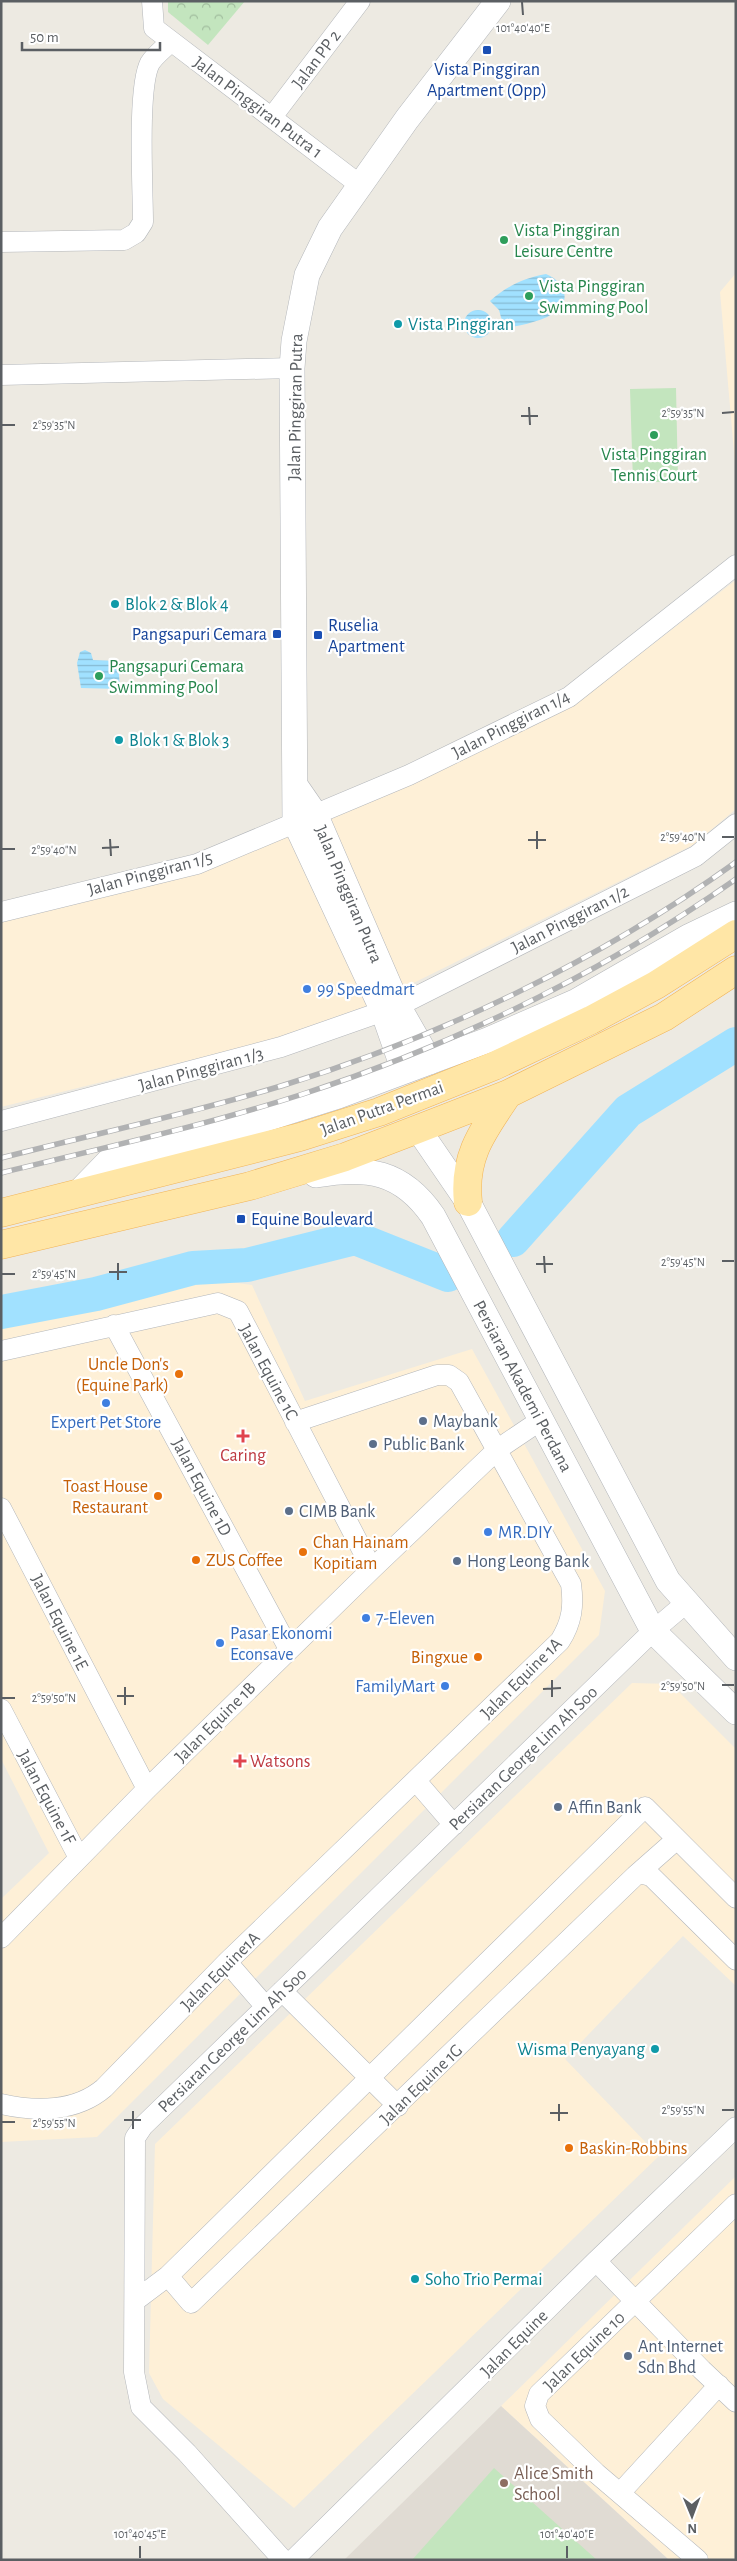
<svg xmlns="http://www.w3.org/2000/svg" width="737" height="2561" viewBox="0 0 737 2561" font-family="'Alegreya Sans',sans-serif">
<style>
.commercial{fill:#fef0d7}
.education{fill:#e0dbd3}
.park{fill:url(#park-crowns)}
.garden{fill:#c3e5be}
.water{fill:url(#water-rules)}
.lines{fill:none;stroke-linecap:round;stroke-linejoin:round}
.river{stroke:#a1e1ff;stroke-width:34}
.minor-casing{stroke:#b3b6ba;stroke-width:21}
.tertiary-casing{stroke:#b3b6ba;stroke-width:26}
.primary-casing{stroke:#f1b458;stroke-width:29}
.minor{stroke:#fff;stroke-width:20}
.tertiary{stroke:#fff;stroke-width:25}
.primary{stroke:#ffe6a6;stroke-width:28}
.rail-casing{stroke:#b1b2b3;stroke-width:5.5}
.rail{stroke:#fff;stroke-width:4;stroke-dasharray:11;stroke-linecap:butt}
.ticks{fill:none;stroke:#5b5f63;stroke-width:2}
.transit-dot{fill:#1a4fb4;stroke:#fff;stroke-width:2}
.leisure-dot{fill:#2e9e5b;stroke:#fff;stroke-width:2}
.culture-dot{fill:#0f9aa8;stroke:#fff;stroke-width:2}
.shop-dot{fill:#3f7fe0;stroke:#fff;stroke-width:2}
.food-dot{fill:#e8710a;stroke:#fff;stroke-width:2}
.service-dot{fill:#5c6f8a;stroke:#fff;stroke-width:2}
.health-dot{fill:#e0444e;stroke:#fff;stroke-width:2}
.education-dot{fill:#8d6e63;stroke:#fff;stroke-width:2}
.labels{text-anchor:middle;stroke-width:4.5;stroke-linejoin:round;paint-order:stroke}
.street-label{font-size:18px;fill:#5b5f63;stroke:#fff}
.transit-label{font-size:18px;fill:#164399;stroke:#fff;text-anchor:start}
.leisure-label{font-size:18px;fill:#27864d;stroke:#fff;text-anchor:start}
.culture-label{font-size:18px;fill:#0d838f;stroke:#fff;text-anchor:start}
.shop-label{font-size:18px;fill:#366cbe;stroke:#fff;text-anchor:start}
.food-label{font-size:18px;fill:#c56008;stroke:#fff;text-anchor:end}
.service-label{font-size:18px;fill:#4e5e75;stroke:#fff;text-anchor:start}
.health-label{font-size:18px;fill:#be3a42;stroke:#fff}
.education-label{font-size:18px;fill:#785e54;stroke:#fff;text-anchor:start}
.ticks-label{font-size:12px;text-anchor:middle;fill:#5b5f63;stroke:#fff;stroke-width:4.5;stroke-linejoin:round;paint-order:stroke}
</style>
<defs>
<pattern id="park-crowns" width="20" height="18" patternUnits="userSpaceOnUse" patternTransform="scale(1.25)"><rect width="20" height="18" fill="#c3e5be"/><path d="M2 6a3 3 0 1 1 6 0M12 15a3 3 0 1 1 6 0" fill="none" stroke="#a1bd9e"/></pattern>
<pattern id="water-rules" width="6" height="5" patternUnits="userSpaceOnUse" patternTransform="scale(1.25)"><rect width="6" height="5" fill="#a1e1ff"/><path d="M0 2.5h6" fill="none" stroke="#86bad2"/></pattern>
</defs>
<rect width="100%" height="100%" fill="#edeae2"/>
<path class="commercial" d="M736 273V475L720 292Z
M736 580V809L693 845 369 1005 267 1041 1 1107V922L193 875 425 778 582 699Z
M201 1278 252 1285 305 1401 472 1349 605 1591 599 1635 97 2137 1 2142V1899L49 1853 1 1759V1323Z
M632 1683 671 1684 736 1749V1986L683 1936 565 2059 659 2156 294 2508 163 2399 149 2373 155 2144Z
M736 2176V2560H669L501 2406Z"/>
<path class="education" d="M501 2406 669 2560H344Z"/>
<path class="park" d="M168 1H245L208 45 168 12Z"/>
<path class="garden" d="M676 388 678 482H633L630 389Z
M494 2468 597 2560H412Z"/>
<path class="water" d="M546 274C561 280 573 297 557 311 544 321 520 326 504 328L499 310 490 301C507 286 524 278 546 274Z
M464 324a14 14 0 1 1 28 0a14 14 0 1 1-28 0Z
M85 650 91 653 93 660 118 661 120 689 81 688 77 663 80 652Z"/>
<g class="lines">
<path class="river" d="M513 1240 628 1111 736 1044
M1 1312 96 1294 193 1268 247 1265 355 1238 448 1275"/>
<defs>
<path id="minor" d="M152 1 154 28 360 185
M272 117 360 1
M1 242 124 240 136 233 143 222C143 190 137 87 150 63 155 55 165 48 171 41
M1 375 292 368
M1 912 197 864 409 775 569 697 736 565
M1 1121 281 1047 398 1006 696 856 736 824
M114 1325 289 1649
M1 1351 218 1303 238 1311 372 1569
M1 1508 147 1789
M1 1709 79 1858
M416 1781 454 1825
M640 1873 651 1876 736 1960
M1 1938 147 1789 372 1569 498 1449 541 1420
M227 1962 266 2007
M282 1991 398 2106
M1 2104C36 2112 76 2112 104 2088L227 1962 560 1641C572 1622 574 1606 571 1584L459 1382 449 1375H437L295 1422
M596 2261 702 2370 736 2402
M168 2276 191 2303 635 1876 677 1839
M136 2300 168 2276 645 1807 736 1898
M620 2493 719 2385
M283 2560 187 2453 141 2407 134 2372 135 2138 143 2126 653 1631 686 1603
M293 2560 596 2261 736 2127
M698 2560 596 2473 540 2419 535 2406 539 2394 736 2204"/>
<path id="tertiary" d="M295 785 315 814 398 1006 430 1062
M404 1071 383 1011 295 822 292 368 294 341 307 275 330 228 407 119 498 1
M418 1129 468 1202 668 1581 736 1658
M316 1175C367 1166 402 1171 433 1216L653 1631 736 1712
M78 1193 109 1161 237 1128 338 1096 488 1040 575 1002 688 937 736 914"/>
<path id="primary" d="M468 1202C463 1156 483 1131 508 1094
M1 1213 300 1137 379 1112 494 1066 591 1020 656 985 736 934
M1 1245 250 1186 345 1157 418 1129 508 1094 664 1017 736 970"/>
</defs>
<use href="#minor" class="minor-casing"/>
<use href="#tertiary" class="tertiary-casing"/>
<use href="#primary" class="primary-casing"/>
<use href="#minor" class="minor"/>
<use href="#tertiary" class="tertiary"/>
<use href="#primary" class="primary"/>
<defs>
<path id="rail" d="M1 1158C94 1134 189 1114 281 1086 441 1037 600 960 736 862
M1 1173C102 1148 204 1126 303 1094 456 1044 604 972 736 879"/>
</defs>
<use href="#rail" class="rail-casing"/>
<use href="#rail" class="rail"/>
</g>
<path class="ticks" d="M522 2 523 15M529 407 530 425M722 413 734 412M521 416H538M2 425H15M537 831V849M722 837H734M110 839 111 856M528 840H546M102 848 119 847M2 849H15M544 1256 545 1273M722 1261H734M118 1263V1280M536 1264H553M109 1272H127M2 1274H15M552 1680V1697M722 1685H734M125 1687V1705M543 1689 561 1688M117 1696H134M2 1698H15M559 2104V2121M722 2110H734M133 2111V2129M550 2113H568M124 2120H141M2 2122H15M140 2546V2558M567 2546V2558"/>
<g class="transit-dot">
<rect x="482" y="45" width="10" height="10" rx="2.5"/>
<rect x="272" y="629" width="10" height="10" rx="2.5"/>
<rect x="313" y="630" width="10" height="10" rx="2.5"/>
<rect x="236" y="1214" width="10" height="10" rx="2.5"/>
</g>
<g class="leisure-dot">
<circle cx="504" cy="240" r="5"/>
<circle cx="529" cy="296" r="5"/>
<circle cx="654" cy="435" r="5"/>
<circle cx="99" cy="676" r="5"/>
</g>
<g class="culture-dot">
<circle cx="398" cy="324" r="5"/>
<circle cx="115" cy="604" r="5"/>
<circle cx="119" cy="740" r="5"/>
<circle cx="655" cy="2049" r="5"/>
<circle cx="415" cy="2279" r="5"/>
</g>
<g class="shop-dot">
<circle cx="307" cy="989" r="5"/>
<circle cx="106" cy="1403" r="5"/>
<circle cx="488" cy="1532" r="5"/>
<circle cx="366" cy="1618" r="5"/>
<circle cx="220" cy="1643" r="5"/>
<circle cx="445" cy="1686" r="5"/>
</g>
<g class="food-dot">
<circle cx="179" cy="1374" r="5"/>
<circle cx="158" cy="1496" r="5"/>
<circle cx="303" cy="1552" r="5"/>
<circle cx="196" cy="1560" r="5"/>
<circle cx="478" cy="1657" r="5"/>
<circle cx="569" cy="2148" r="5"/>
</g>
<g class="service-dot">
<circle cx="423" cy="1421" r="5"/>
<circle cx="373" cy="1444" r="5"/>
<circle cx="289" cy="1511" r="5"/>
<circle cx="457" cy="1561" r="5"/>
<circle cx="558" cy="1807" r="5"/>
<circle cx="628" cy="2356" r="5"/>
</g>
<g class="health-dot">
<path d="M240.5 1428.5h5v5h5v5h-5v5h-5v-5h-5v-5h5z"/>
<path d="M237.5 1753.5h5v5h5v5h-5v5h-5v-5h-5v-5h5z"/>
</g>
<circle class="education-dot" cx="504" cy="2483" r="5"/>
<g class="labels">
<g class="street-label">
<text transform="translate(316 59) rotate(-53)" y="6">Jalan PP 2</text>
<text transform="translate(258 107) rotate(37)" y="6">Jalan Pinggiran Putra 1</text>
<text transform="translate(295 407) rotate(-89)" y="6">Jalan Pinggiran Putra</text>
<text transform="translate(511 724) rotate(-27)" y="6">Jalan Pinggiran 1/4</text>
<text transform="translate(150 873) rotate(-15)" y="6">Jalan Pinggiran 1/5</text>
<text transform="translate(349 894) rotate(67)" y="6">Jalan Pinggiran Putra</text>
<text transform="translate(570 919) rotate(-27)" y="6">Jalan Pinggiran 1/2</text>
<text transform="translate(201 1069) rotate(-15)" y="6">Jalan Pinggiran 1/3</text>
<text transform="translate(382 1108) rotate(-20)" y="6">Jalan Putra Permai</text>
<text transform="translate(269 1372) rotate(62)" y="6">Jalan Equine 1C</text>
<text transform="translate(523 1386) rotate(62)" y="6">Persiaran Akademi Perdana</text>
<text transform="translate(202 1487) rotate(62)" y="6">Jalan Equine 1D</text>
<text transform="translate(60 1622) rotate(63)" y="6">Jalan Equine 1E</text>
<text transform="translate(521 1678) rotate(-45)" y="6">Jalan Equine 1A</text>
<text transform="translate(215 1722) rotate(-45)" y="6">Jalan Equine 1B</text>
<text transform="translate(523 1758) rotate(-44)" y="6">Persiaran George Lim Ah Soo</text>
<text transform="translate(47 1797) rotate(62)" y="6">Jalan Equine 1F</text>
<text transform="translate(220 1971) rotate(-45)" y="6">Jalan Equine1A</text>
<text transform="translate(232 2040) rotate(-44)" y="6">Persiaran George Lim Ah Soo</text>
<text transform="translate(421 2084) rotate(-44)" y="6">Jalan Equine 1G</text>
<text transform="translate(514 2343) rotate(-45)" y="6">Jalan Equine</text>
<text transform="translate(584 2351) rotate(-44)" y="6">Jalan Equine 10</text>
</g>
<g class="transit-label">
<text x="487" y="75" text-anchor="middle">Vista Pinggiran<tspan x="487" dy="21">Apartment (Opp)</tspan></text>
<text x="328" y="631">Ruselia<tspan x="328" dy="21">Apartment</tspan></text>
<text x="267" y="640" text-anchor="end">Pangsapuri Cemara</text>
<text x="251" y="1225">Equine Boulevard</text>
</g>
<g class="leisure-label">
<text x="514" y="236">Vista Pinggiran<tspan x="514" dy="21">Leisure Centre</tspan></text>
<text x="539" y="292">Vista Pinggiran<tspan x="539" dy="21">Swimming Pool</tspan></text>
<text x="654" y="460" text-anchor="middle">Vista Pinggiran<tspan x="654" dy="21">Tennis Court</tspan></text>
<text x="109" y="672">Pangsapuri Cemara<tspan x="109" dy="21">Swimming Pool</tspan></text>
</g>
<g class="culture-label">
<text x="408" y="330">Vista Pinggiran</text>
<text x="125" y="610">Blok 2 &amp; Blok 4</text>
<text x="129" y="746">Blok 1 &amp; Blok 3</text>
<text x="645" y="2055" text-anchor="end">Wisma Penyayang</text>
<text x="425" y="2285">Soho Trio Permai</text>
</g>
<g class="shop-label">
<text x="317" y="995">99 Speedmart</text>
<text x="106" y="1428" text-anchor="middle">Expert Pet Store</text>
<text x="498" y="1538">MR.DIY</text>
<text x="376" y="1624">7-Eleven</text>
<text x="230" y="1639">Pasar Ekonomi<tspan x="230" dy="21">Econsave</tspan></text>
<text x="435" y="1692" text-anchor="end">FamilyMart</text>
</g>
<g class="food-label">
<text x="169" y="1370">Uncle Don's<tspan x="169" dy="21">(Equine Park)</tspan></text>
<text x="148" y="1492">Toast House<tspan x="148" dy="21">Restaurant</tspan></text>
<text x="313" y="1548" text-anchor="start">Chan Hainam<tspan x="313" dy="21">Kopitiam</tspan></text>
<text x="206" y="1566" text-anchor="start">ZUS Coffee</text>
<text x="468" y="1663">Bingxue</text>
<text x="579" y="2154" text-anchor="start">Baskin-Robbins</text>
</g>
<g class="service-label">
<text x="433" y="1427">Maybank</text>
<text x="383" y="1450">Public Bank</text>
<text x="299" y="1517">CIMB Bank</text>
<text x="467" y="1567">Hong Leong Bank</text>
<text x="568" y="1813">Affin Bank</text>
<text x="638" y="2352">Ant Internet<tspan x="638" dy="21">Sdn Bhd</tspan></text>
</g>
<g class="health-label">
<text x="243" y="1461">Caring</text>
<text x="250" y="1767" text-anchor="start">Watsons</text>
</g>
<g class="education-label">
<text x="514" y="2479">Alice Smith<tspan x="514" dy="21">School</tspan></text>
</g>
</g>
<g class="ticks-label">
<text x="523" y="32">101°40'40"E</text>
<text x="683" y="417">2°59'35"N</text>
<text x="54" y="429">2°59'35"N</text>
<text x="683" y="841">2°59'40"N</text>
<text x="54" y="854">2°59'40"N</text>
<text x="683" y="1266">2°59'45"N</text>
<text x="54" y="1278">2°59'45"N</text>
<text x="683" y="1690">2°59'50"N</text>
<text x="54" y="1702">2°59'50"N</text>
<text x="683" y="2114">2°59'55"N</text>
<text x="54" y="2127">2°59'55"N</text>
<text x="140" y="2538">101°40'45"E</text>
<text x="567" y="2538">101°40'40"E</text>
</g>
<rect width="737" height="2561" fill="none" stroke="#5b5f63" stroke-width="5"/>
<g transform="translate(692 2516) rotate(179)" stroke="#ffffff" stroke-width="4" paint-order="stroke">
<path d="M0-4L9 19L0 12L-9 19Z" fill="#5b5f63"/>
<text y="-8" font-size="14" font-weight="bold" text-anchor="middle" fill="#5b5f63">N</text>
</g>
<path d="M22 42v8h138v-8" fill="none" stroke="#5b5f63" stroke-width="2.5"/>
<text x="30" y="42" font-size="15" fill="#5b5f63" stroke="#ffffff" stroke-width="4" paint-order="stroke">50 m</text>
</svg>
